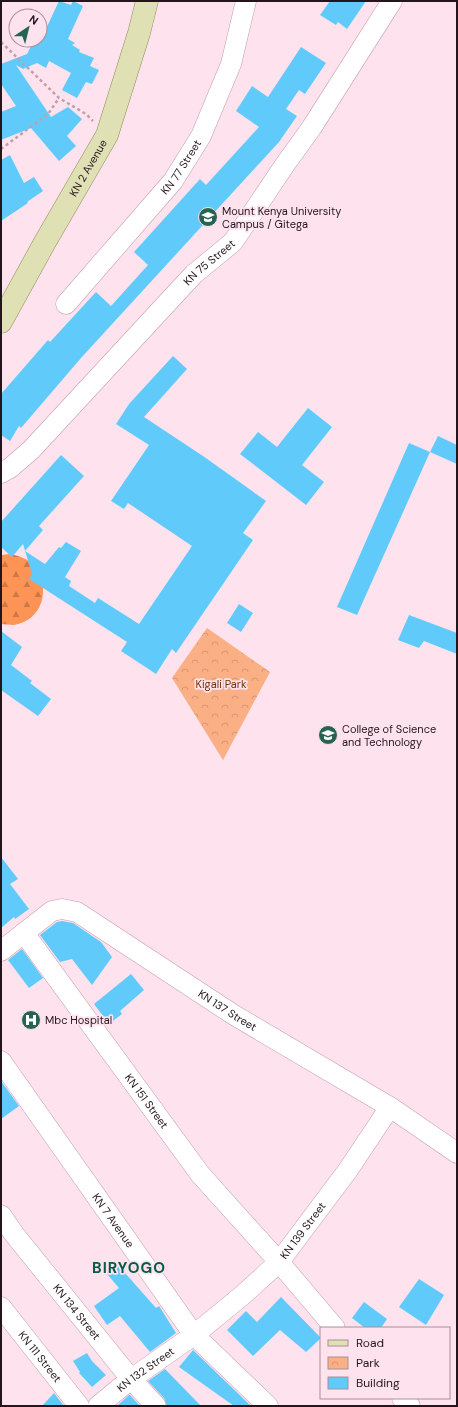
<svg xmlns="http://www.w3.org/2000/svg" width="458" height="1407" viewBox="0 0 458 1407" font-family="'DM Sans',sans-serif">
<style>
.forest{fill:url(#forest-firs)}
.park{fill:url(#park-crowns)}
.building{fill:#60cbfa}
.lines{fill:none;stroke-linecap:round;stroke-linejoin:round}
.minor-casing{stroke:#c69aae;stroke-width:21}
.major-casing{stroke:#908c5e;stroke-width:23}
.path{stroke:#baa2ad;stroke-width:2.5;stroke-dasharray:3 3;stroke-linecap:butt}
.minor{stroke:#fff;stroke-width:20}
.major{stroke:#dfe0b3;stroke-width:22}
.labels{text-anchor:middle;stroke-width:3.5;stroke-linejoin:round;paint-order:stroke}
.street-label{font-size:11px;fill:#24151c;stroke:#fee2ee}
.poi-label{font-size:11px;fill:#24151c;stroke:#fee2ee;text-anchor:start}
.park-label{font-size:11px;fill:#723100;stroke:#fee2ee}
.district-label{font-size:15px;font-weight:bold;letter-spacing:1px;fill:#075a45;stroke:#fee2ee}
</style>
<defs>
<pattern id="forest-firs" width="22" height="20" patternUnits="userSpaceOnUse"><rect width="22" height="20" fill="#fd9456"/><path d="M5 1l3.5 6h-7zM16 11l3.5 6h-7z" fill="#cd7846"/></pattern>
<pattern id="park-crowns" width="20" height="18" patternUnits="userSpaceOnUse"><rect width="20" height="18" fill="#fbaf84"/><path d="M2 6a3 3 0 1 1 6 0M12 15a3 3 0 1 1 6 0" fill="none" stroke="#d79671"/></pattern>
</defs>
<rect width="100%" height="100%" fill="#fee2ee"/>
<path class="forest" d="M10 554C19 556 29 559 35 566 51 589 43 620 14 625 10 625 5 624 1 624V555Z"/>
<path class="park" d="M207 628 270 672 223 760 172 678Z"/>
<path class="building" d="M59 1 71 5 73 1 83 6 68 39 75 43 72 45 80 50 79 52 94 58 90 66 99 70 92 84 86 82 77 98 62 90 71 73 49 61 46 68 37 63 23 69 16 65 51 117 68 107 82 119 67 136 76 146 59 161 31 128 1 140V112L16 106 1 84V64L27 54 34 40H40V28L45 31Z
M330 1H366L347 29 338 22 336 25 320 15Z
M301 47 326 63 305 94 299 90 286 109 297 116 279 142 81 358 21 428 19 426 10 441 1 435V394L48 340 50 342 96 292 111 306 148 265 134 252 200 179 206 185 259 127 236 111 252 86 268 97Z
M10 155 24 183 34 177 43 191 27 202 28 203 1 221V160Z
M173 356 187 369 144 417 203 456 266 501 243 533 253 540 176 653 172 649 156 674 121 651 127 642 29 579 32 574 23 544 12 557 1 547V522L61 455 84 476 39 526 43 530 25 551 45 564 59 547 61 548 66 542 81 551 65 577 71 581 69 586 95 603 98 598 139 624 192 546 128 503 124 509 111 501 149 445 116 424 129 404Z
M308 408 332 427 302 465 324 482 306 505 240 454 258 432 277 447Z
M438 436 457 445V464L430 452Z
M409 443 430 452 357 615 337 607Z
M239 604 253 613 241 632 227 623Z
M409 615 457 633V654L424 641 419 648 398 640Z
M1 631 22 647 11 665 32 681 30 683 51 699 38 716 1 690Z
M1 857 18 879 10 884 29 909 15 919 14 917 1 928Z
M62 921 73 923 101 942 112 957 92 985 72 959 60 962 40 935 57 922Z
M22 949 43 978 29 988 8 960Z
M131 974 144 990 120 1011 122 1014 109 1024 94 1004Z
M1 1081 19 1106 1 1119Z
M118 1265 156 1308 159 1306 176 1333 150 1352 120 1316 107 1325 94 1306 119 1288 107 1274Z
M419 1279 444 1295 426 1325 399 1307Z
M281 1297 321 1338 306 1352 280 1330 253 1356 227 1330 246 1311 257 1322Z
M364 1302 387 1319 381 1328H365L352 1318Z
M193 1350 251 1406H234L179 1367Z
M87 1353 92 1361 106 1375 92 1387 79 1373 80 1372 73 1361Z
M165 1369 201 1406H167L164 1398 148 1381Z
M54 1393 64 1406H42Z
M130 1395 140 1406H117L129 1395Z"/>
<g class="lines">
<defs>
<g id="minor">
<path id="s1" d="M66 304 173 181 201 136 231 64 246 1"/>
<path id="s2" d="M1 473 10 468 31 450 180 289 194 274 233 242 284 166 312 127 392 1"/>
<path id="s3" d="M24 933 200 1174 279 1262 335 1328"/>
<path id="s4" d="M1 951 52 911 62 909 77 912 234 1015 390 1107 457 1153"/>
<path id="s5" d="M1 1061 194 1335 268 1406"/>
<path id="s6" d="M1 1215 14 1234 131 1379 156 1406"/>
<path id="s7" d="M1 1307 79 1406"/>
<path d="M402 1398 410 1406"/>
<path id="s8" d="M98 1406 131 1379 194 1335 244 1294 279 1262 348 1170 390 1107"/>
</g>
<g id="major">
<path id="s9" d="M1 322 45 242 107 135 139 33 147 1"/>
</g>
</defs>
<use href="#minor" class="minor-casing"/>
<use href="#major" class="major-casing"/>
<path class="path" d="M1 42 59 98 86 114 93 121
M1 149 48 114 59 98"/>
<use href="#minor" class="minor"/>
<use href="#major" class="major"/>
</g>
<defs>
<symbol id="school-disc" viewBox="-11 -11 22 22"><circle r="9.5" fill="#266451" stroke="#fee2ee"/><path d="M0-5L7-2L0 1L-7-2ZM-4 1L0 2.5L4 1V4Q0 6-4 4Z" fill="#fff"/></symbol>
<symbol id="university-disc" viewBox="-11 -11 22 22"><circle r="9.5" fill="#266451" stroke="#fee2ee"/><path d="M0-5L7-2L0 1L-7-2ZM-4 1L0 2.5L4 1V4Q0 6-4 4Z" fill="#fff"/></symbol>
<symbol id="hospital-disc" viewBox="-11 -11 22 22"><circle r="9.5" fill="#266451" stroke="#fee2ee"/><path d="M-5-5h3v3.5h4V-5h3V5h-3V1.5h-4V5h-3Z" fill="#fff"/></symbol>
</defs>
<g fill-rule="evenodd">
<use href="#school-disc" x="197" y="206" width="22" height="22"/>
<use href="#university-disc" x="317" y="724" width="22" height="22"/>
<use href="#hospital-disc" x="20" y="1009" width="22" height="22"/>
</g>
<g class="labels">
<g class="street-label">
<text dy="4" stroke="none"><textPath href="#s1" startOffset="179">KN 77 Street</textPath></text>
<text dy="4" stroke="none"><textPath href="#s9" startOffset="177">KN 2 Avenue</textPath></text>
<text dy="4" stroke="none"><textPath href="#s2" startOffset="297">KN 75 Street</textPath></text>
<text dy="4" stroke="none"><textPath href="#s4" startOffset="270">KN 137 Street</textPath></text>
<text dy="4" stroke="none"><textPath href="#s3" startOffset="208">KN 151 Street</textPath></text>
<text dy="4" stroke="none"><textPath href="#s5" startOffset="195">KN 7 Avenue</textPath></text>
<text dy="4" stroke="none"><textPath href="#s8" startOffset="271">KN 139 Street</textPath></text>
<text dy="4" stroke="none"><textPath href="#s6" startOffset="123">KN 134 Street</textPath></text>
<text dy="4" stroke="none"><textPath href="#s7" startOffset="63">KN 111 Street</textPath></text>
<text dy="4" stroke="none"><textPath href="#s8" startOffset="60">KN 132 Street</textPath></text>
</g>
<g class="poi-label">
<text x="222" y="215">Mount Kenya University<tspan x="222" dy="13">Campus / Gitega</tspan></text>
<text x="342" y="733">College of Science<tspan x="342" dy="13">and Technology</tspan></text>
<text x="45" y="1024">Mbc Hospital</text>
</g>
<g class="park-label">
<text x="221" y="688">Kigali Park</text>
</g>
<g class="district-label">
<text x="129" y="1273">BIRYOGO</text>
</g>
</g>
<rect width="458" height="1407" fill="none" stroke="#24151c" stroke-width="4"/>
<rect x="320" y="1327" width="130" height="72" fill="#fee2ee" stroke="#a7909a"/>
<rect x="328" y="1340" width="20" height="6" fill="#dfe0b3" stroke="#a7909a"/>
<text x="356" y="1347" font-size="12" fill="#24151c">Road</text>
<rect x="328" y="1357" width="20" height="12" fill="url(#park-crowns)" stroke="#a7909a"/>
<text x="356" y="1367" font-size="12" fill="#24151c">Park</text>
<rect x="328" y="1377" width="20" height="12" fill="#60cbfa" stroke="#a7909a"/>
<text x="356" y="1387" font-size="12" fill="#24151c">Building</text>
<g transform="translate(28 28) rotate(35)"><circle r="19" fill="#fee2ee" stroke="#a7909a"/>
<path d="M0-3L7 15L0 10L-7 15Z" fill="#266451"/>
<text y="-6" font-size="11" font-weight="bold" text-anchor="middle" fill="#24151c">N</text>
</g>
</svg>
